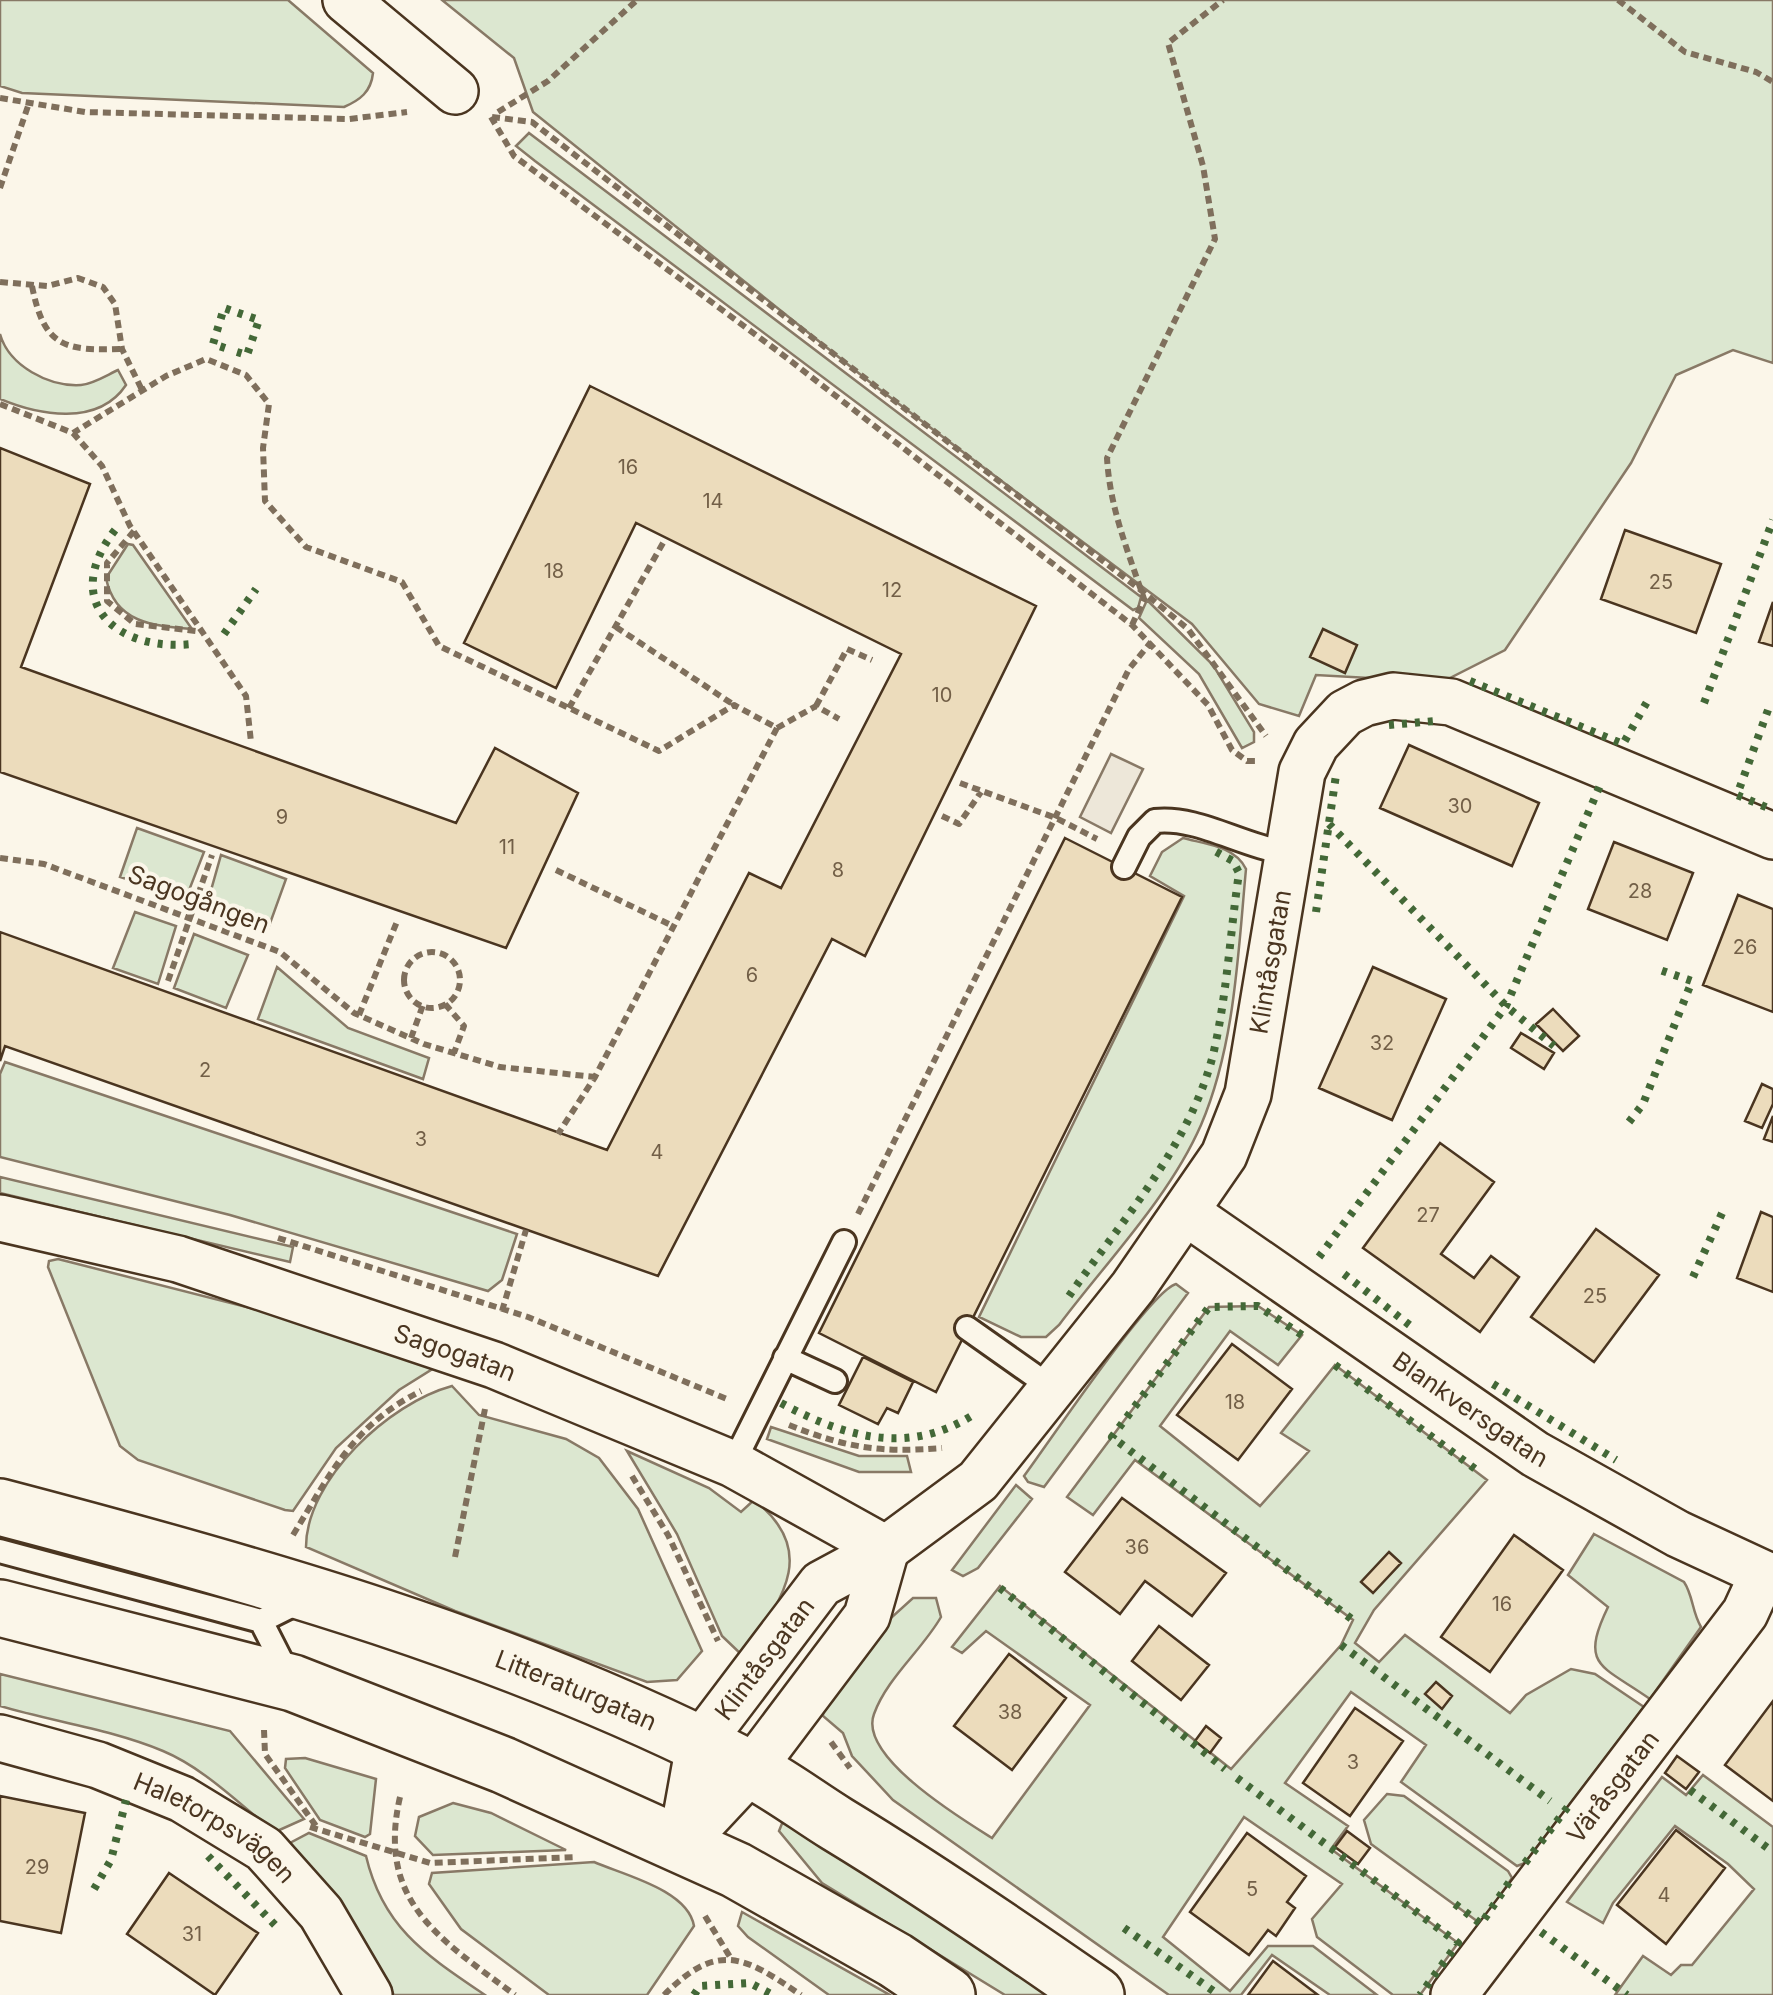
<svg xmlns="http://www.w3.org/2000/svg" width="1773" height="1995" viewBox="0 0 1773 1995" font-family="Inter,sans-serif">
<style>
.green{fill:#dce7d0;stroke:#887966;stroke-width:2.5}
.parking{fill:#ede7d9;stroke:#887966;stroke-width:2.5}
.building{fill:#ecdcbc;stroke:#4a3520;stroke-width:2.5}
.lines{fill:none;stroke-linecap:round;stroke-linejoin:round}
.service-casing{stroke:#4a3520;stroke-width:28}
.minor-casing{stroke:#4a3520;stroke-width:50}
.tertiary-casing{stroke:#4a3520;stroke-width:60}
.path{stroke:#7f6f5c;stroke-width:6;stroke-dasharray:8 5;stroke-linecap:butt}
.service{stroke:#fbf6e9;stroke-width:22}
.minor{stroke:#fbf6e9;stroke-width:45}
.tertiary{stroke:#fbf6e9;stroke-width:55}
.hedge{stroke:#436837;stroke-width:8;stroke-dasharray:5 8;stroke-linecap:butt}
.labels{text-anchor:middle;stroke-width:8;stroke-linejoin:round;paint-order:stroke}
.number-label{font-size:20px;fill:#725f47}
.street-label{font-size:25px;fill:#4a3520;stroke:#fbf6e9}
</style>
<rect width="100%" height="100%" fill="#fbf6e9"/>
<path class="green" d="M0 0H288L373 73C371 92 360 100 344 107L22 93 0 86Z
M442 0H1773V363L1733 350 1676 375 1631 463 1505 650 1442 682 1316 675 1299 716 1259 704 1192 624 871 383 533 112 514 58Z
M529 133 1141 597 1138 608 1133 610 535 161 516 146Z
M0 334C9 366 49 387 81 385 93 384 107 375 118 370L126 385C98 427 38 415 0 399Z
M128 544 133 545 192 629C153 626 115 623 106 578Z
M1147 600 1213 665 1254 732V742L1242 748 1199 674 1139 618Z
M137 828 204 852 188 893 176 895 120 877Z
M1183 838C1205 844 1235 846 1246 869 1238 954 1235 1045 1201 1125 1169 1198 1107 1261 1059 1325L1046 1337H1021L979 1317 1184 896 1150 876 1162 852Z
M221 855 286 879 268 929 206 908Z
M135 912 176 926 158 984 113 968Z
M194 934 248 955 226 1008 174 988Z
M277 967 348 1028 429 1058 423 1079 258 1019Z
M5 1062 517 1234 502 1280 488 1291 230 1215 0 1157V1074Z
M0 1177 293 1247 290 1262 0 1193Z
M58 1259 262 1311 434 1368 399 1390 336 1448 293 1511 285 1510 138 1460 120 1446 48 1267 49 1261Z
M1176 1284 1188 1293 1044 1487 1028 1482 1024 1476C1048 1444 1150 1291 1176 1284Z
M1258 1306 1302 1335 1278 1365 1230 1331 1160 1426 1260 1506 1309 1451 1281 1433 1335 1365 1487 1480 1374 1610 1355 1643 1379 1662 1405 1635 1510 1713 1526 1695 1571 1669 1595 1674 1644 1707 1525 1863 1517 1866 1401 1782 1426 1745 1351 1692 1285 1783 1348 1826 1331 1849 1458 1943 1420 1995H1393L1317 1937 1312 1919 1342 1884 1244 1817 1163 1937 1230 1991 1268 1946H1313L1377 1995H1330L1272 1955 1241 1995H1169L893 1800 852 1756 843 1733 823 1716V1709L882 1626 913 1598H936L941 1617C922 1650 887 1678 874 1714 858 1756 960 1818 992 1838L1090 1705 986 1631 962 1653 952 1647 1000 1586 1231 1769 1341 1645 1353 1620 1135 1460 1093 1515 1067 1497 1209 1307Z
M452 1386 479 1415 566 1439 599 1458 638 1509 702 1651 677 1680 647 1682 455 1611 306 1547C306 1480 389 1403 452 1386Z
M771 1427 859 1456H907L911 1472H859L767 1439Z
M627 1451 709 1488 741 1512 754 1500C821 1552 780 1602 743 1656L722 1636 677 1534Z
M1016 1485 1032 1499 978 1568 963 1576 952 1570Z
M1594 1534 1684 1582C1693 1595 1692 1612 1701 1627L1650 1699C1602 1665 1579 1667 1608 1607L1568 1575Z
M0 1674 230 1731 304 1819 275 1832C240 1805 204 1768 163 1751 110 1729 54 1722 0 1706Z
M305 1758 376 1779 370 1834 365 1837 320 1820 285 1768 286 1759Z
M1703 1775 1773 1827V1995H1615L1643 1956 1671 1975 1681 1965H1692L1754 1889 1728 1864 1675 1826 1613 1903 1603 1923 1567 1902 1662 1777 1686 1795Z
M1387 1794 1404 1796 1508 1871 1512 1878 1481 1924 1371 1844 1364 1820Z
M453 1803 491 1813 566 1850 433 1855 415 1836 419 1817Z
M783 1821 1065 1995H1005L822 1883 779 1831Z
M309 1833 366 1856C383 1928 426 1955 485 1995H394C363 1940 333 1887 288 1844Z
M594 1862C624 1875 688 1890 694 1926L647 1995H549L461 1929 429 1884 432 1873Z
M742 1912 890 1995H829L748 1937 738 1926Z"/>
<path class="parking" d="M1111 754 1143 769 1111 833 1080 817Z"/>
<path class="building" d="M590 386 1036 606 865 956 832 939 658 1276 5 1046 0 1061V932L607 1150 749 873 781 888 901 654 636 523 556 688 464 643Z
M0 448 90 484 21 667 456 823 495 748 578 793 506 948 0 772Z
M1625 530 1721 564 1696 633 1601 599Z
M1773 602V646L1759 642Z
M1323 629 1357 645 1345 673 1310 657Z
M1409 745 1539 803 1512 866 1380 808Z
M1065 838 1182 897 936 1392 819 1333Z
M1614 842 1693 873 1667 940 1588 909Z
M1738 895 1773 909V1012L1703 985Z
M1373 967 1446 999 1392 1120 1319 1088Z
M1553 1009 1579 1036 1563 1051 1536 1024Z
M1521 1033 1554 1053 1544 1069 1511 1048Z
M1762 1084 1773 1089V1104L1762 1128 1745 1121Z
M1773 1116V1142L1764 1139Z
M1440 1143 1494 1182 1441 1254 1474 1278 1491 1256 1519 1277 1480 1332 1363 1248Z
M1761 1212 1773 1217V1292L1737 1278Z
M1596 1229 1659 1275 1594 1362 1531 1317Z
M1232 1344 1292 1389 1238 1460 1177 1415Z
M863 1357 913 1382 898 1413 887 1408 878 1424 839 1405Z
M1122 1498 1226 1573 1192 1616 1145 1581 1120 1614 1065 1572Z
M1514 1535 1563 1570 1490 1672 1441 1637Z
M1389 1552 1401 1563 1373 1593 1361 1582Z
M1159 1626 1209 1665 1181 1700 1132 1661Z
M1009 1654 1066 1698 1012 1770 954 1726Z
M1436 1682 1452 1696 1442 1709 1425 1694Z
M1773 1701V1801L1725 1765Z
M1355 1708 1403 1741 1350 1816 1303 1783Z
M1206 1726 1221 1738 1210 1753 1195 1741Z
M1677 1756 1699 1772 1686 1789 1665 1773Z
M0 1796 85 1813 61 1933 0 1921Z
M1676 1830 1725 1868 1666 1944 1617 1905Z
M1347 1831 1370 1848 1358 1864 1335 1847Z
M1247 1833 1306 1876 1287 1902 1295 1908 1276 1936 1268 1930 1249 1955 1190 1912Z
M169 1873 258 1933 215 1995 127 1934Z
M1273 1961 1318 1995H1248Z"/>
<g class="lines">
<defs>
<path id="service" d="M1124 867 1139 837 1155 821C1199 816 1244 848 1291 853
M967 1328 1052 1388
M785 1358 835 1381
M733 1464 844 1242
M0 1551 261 1621 303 1600
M261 1621 289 1676"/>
<g id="minor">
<path d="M346 0 455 91"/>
<path id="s1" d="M1187 1213 1535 1454 1678 1534 1773 1578"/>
<path id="s2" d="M0 1218 178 1259 494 1365 733 1464 886 1549"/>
<path id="s3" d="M0 1738 98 1765 182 1799 264 1849 321 1913 369 1995"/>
<path id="s4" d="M681 1845 699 1745 821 1584 886 1549 978 1481 1133 1287 1224 1155 1248 1094 1302 772 1316 744 1345 713 1364 703 1393 696 1451 702 1773 836"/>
<path d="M681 1845 751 1770 867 1616 886 1549"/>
<path id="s5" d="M1454 1995 1745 1613 1763 1574"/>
</g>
<g id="tertiary">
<path id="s6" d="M0 1507C256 1574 511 1646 748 1768 779 1784 808 1806 837 1824 926 1878 1011 1936 1096 1995"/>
<path d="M0 1608 293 1683 503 1765 736 1870 895 1960 947 1995"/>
</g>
</defs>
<use href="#service" class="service-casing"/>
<use href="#minor" class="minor-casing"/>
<use href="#tertiary" class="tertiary-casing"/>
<path class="path" d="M1618 0 1685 52 1756 72 1773 82
M0 98 85 112 349 119 407 112
M498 112 548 81 637 0
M491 117 514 156 779 352 1132 625 1208 705 1232 750 1247 761H1258
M492 117 532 122 1142 591 1188 629 1266 736
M0 188 28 106
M0 282 47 286 78 278 103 287 115 304 122 349 142 390
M32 286C44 347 64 351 122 349
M0 404 73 433 166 376 206 359 246 375 269 404 263 448 265 501 306 547 402 582 439 646 659 751 734 705 777 728 595 1077 558 1134
M73 433 102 466 130 526 246 696 251 742
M134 531 107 563V601L135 624 204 632
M1132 625 1144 599C1128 551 1110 509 1107 458L1215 239 1203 166 1168 43 1223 0
M616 627 734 705
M816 706 847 649 872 660
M569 708 663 543
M777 728 816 706 839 719
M960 783 1056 818 1097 839
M942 816 959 824 981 792
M0 858 44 864 280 952 354 1013 424 1044 500 1067 595 1077
M556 870 673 926
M404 980a28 28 0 1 1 56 0a28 28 0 1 1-56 0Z
M168 981 212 855
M445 1004 464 1026 454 1053
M359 1015 398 919
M411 1038 423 1005
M858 1214 1129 669 1151 642
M278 1238 528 1317 727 1399
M502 1311 526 1230
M789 1425C846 1448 881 1453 942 1448
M632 1476 668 1535 718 1641
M293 1535C331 1473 353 1425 421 1391
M455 1557 485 1409
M264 1730 265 1754 316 1826
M831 1742 850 1768
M400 1797C376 1902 440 1939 515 1995
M310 1827 430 1863 576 1857
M705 1916 730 1957
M664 1995C718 1941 744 1956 801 1995"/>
<use href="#service" class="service"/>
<use href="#minor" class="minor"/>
<use href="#tertiary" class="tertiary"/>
<path class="hedge" d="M225 348 213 344 224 308 259 320 247 355 237 352
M115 530C60 601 115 652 192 644
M224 634 256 589
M1470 681 1623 744 1648 700
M1704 703 1773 520
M1768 710 1737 795 1773 810
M1389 725 1435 721
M1329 824 1506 1006 1554 1046
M1316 912 1336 775
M1629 1122 1643 1104 1692 981 1660 970
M1319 1257 1506 1006 1601 783
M1344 1274 1412 1327
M1693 1277 1723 1211
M1069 1296C1121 1222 1190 1145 1213 1055 1227 996 1230 933 1239 873L1233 861 1211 849
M1302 1335 1258 1306 1209 1307 1112 1437 1353 1620
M1335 1365 1478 1471
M1493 1384 1616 1460
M781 1403C844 1437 908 1456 973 1415
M1000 1588 1225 1769
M1341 1645 1550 1801
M1237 1778 1458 1943 1420 1995
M1690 1790 1773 1852
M208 1856 276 1926
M1525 1863 1570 1804
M94 1889 111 1860 126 1800
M1455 1904 1481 1924 1512 1878
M1124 1928 1219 1995
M1541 1932 1627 1995
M694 1995 700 1986 750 1983 773 1995"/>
</g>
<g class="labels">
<g class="number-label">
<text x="628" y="474">16</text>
<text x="713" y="508">14</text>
<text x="554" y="578">18</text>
<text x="1661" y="589">25</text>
<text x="892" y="597">12</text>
<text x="942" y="702">10</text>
<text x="1460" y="813">30</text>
<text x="282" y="824">9</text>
<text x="507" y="854">11</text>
<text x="838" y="877">8</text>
<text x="1640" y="898">28</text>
<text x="1745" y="954">26</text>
<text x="752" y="982">6</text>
<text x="1382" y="1050">32</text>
<text x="205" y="1077">2</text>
<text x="421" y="1146">3</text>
<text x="657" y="1159">4</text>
<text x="1428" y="1222">27</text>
<text x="1595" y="1303">25</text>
<text x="1235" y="1409">18</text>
<text x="1137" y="1554">36</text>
<text x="1502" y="1611">16</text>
<text x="1010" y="1719">38</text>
<text x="1353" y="1769">3</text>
<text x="37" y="1874">29</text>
<text x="1252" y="1896">5</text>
<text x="1664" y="1902">4</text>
<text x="192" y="1941">31</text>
</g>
<g class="street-label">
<text transform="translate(199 899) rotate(21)" y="9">Sagogången</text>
<text dy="9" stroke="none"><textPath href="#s4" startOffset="1100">Klintåsgatan</textPath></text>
<text dy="9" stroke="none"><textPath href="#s2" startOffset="475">Sagogatan</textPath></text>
<text dy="9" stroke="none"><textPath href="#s1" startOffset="345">Blankversgatan</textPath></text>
<text dy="9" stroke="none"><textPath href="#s4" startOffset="210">Klintåsgatan</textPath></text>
<text dy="9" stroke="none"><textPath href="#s6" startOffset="605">Litteraturgatan</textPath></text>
<text dy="9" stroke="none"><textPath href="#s5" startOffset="262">Väråsgatan</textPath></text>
<text dy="9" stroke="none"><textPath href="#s3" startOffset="235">Haletorpsvägen</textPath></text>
</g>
</g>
</svg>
